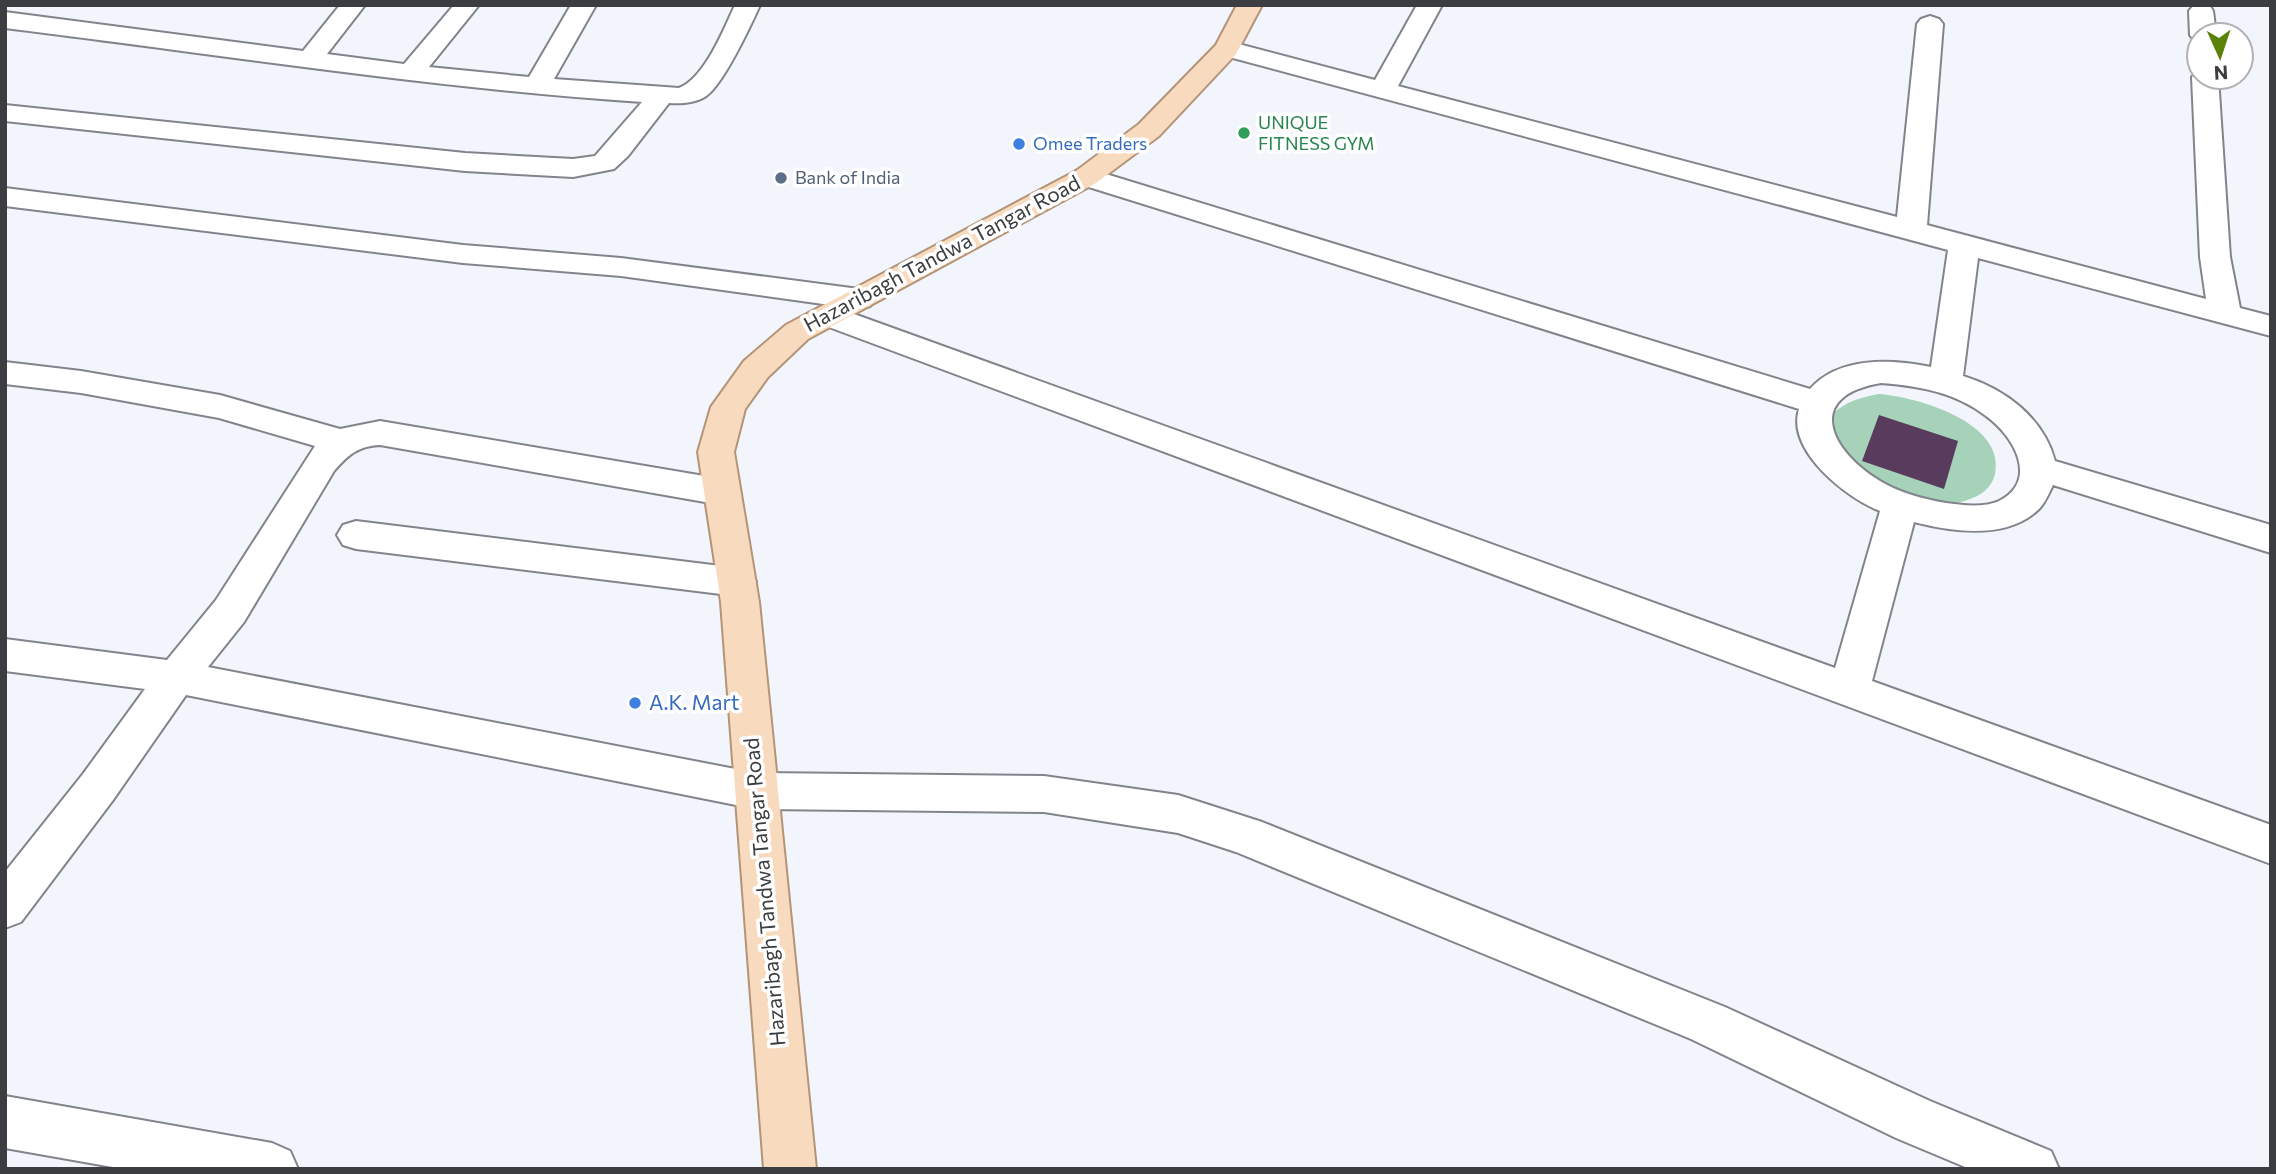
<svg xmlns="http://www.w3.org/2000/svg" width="2276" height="1174" viewBox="0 0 2276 1174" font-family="Commissioner,sans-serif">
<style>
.green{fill:#a5d2b9}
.building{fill:#593c5d}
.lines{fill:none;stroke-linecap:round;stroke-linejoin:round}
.street-casing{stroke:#82848b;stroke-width:4}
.primary-casing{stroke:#b49477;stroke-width:4}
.street{fill:#fff;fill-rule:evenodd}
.primary{fill:#f8dbbf;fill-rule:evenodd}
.leisure-dot{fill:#2e9e5b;stroke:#fff;stroke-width:2.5}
.shop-dot{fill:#3f7fe0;stroke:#fff;stroke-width:2.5}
.service-dot{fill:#5c6f8a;stroke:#fff;stroke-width:2.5}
.labels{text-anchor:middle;stroke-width:7;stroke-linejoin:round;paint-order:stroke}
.far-leisure-label{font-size:18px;fill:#27864d;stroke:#fff;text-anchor:start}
.far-shop-label{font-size:18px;fill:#366cbe;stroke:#fff;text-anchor:start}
.far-service-label{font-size:18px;fill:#4e5e75;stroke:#fff;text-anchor:start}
.street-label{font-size:21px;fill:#3c3d40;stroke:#fff}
.shop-label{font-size:21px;fill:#366cbe;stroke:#fff;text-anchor:start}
</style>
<rect width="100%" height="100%" fill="#f3f5fd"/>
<path class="green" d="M1879 394C1917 397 2006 422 1995 474 1992 487 1982 495 1970 499 1958 504 1941 507 1928 504 1901 497 1874 482 1848 471L1828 419C1843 402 1858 398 1879 394Z"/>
<path class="building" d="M1879 415 1958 441 1944 489 1862 461Z"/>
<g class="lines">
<defs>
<path id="street" d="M340 5H365L327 54 404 64 454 5H479L429 67 529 77 571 5H596L554 79 679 88C704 79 724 29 735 5H760C751 25 723 85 706 96 696 103 680 104 669 103L628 156 614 169 573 177 465 171 5 121V105L465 153 573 159 595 156 642 102C429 88 217 54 5 28V12L303 51Z
M1417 5H1442L1398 86 1897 217 1917 24 1921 19 1930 16 1939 19 1943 24 1927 225 2206 299 2200 257 2192 77 2199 71V77H2218L2230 257 2240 308 2271 316V336L1978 258 1963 376C2005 389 2043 417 2055 461L2271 525V553L2053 485C2049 493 2045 503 2039 509 2007 540 1953 532 1914 522L1872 681 2271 825V864L818 323 813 316 818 309 829 306 840 309 1835 668 1880 511C1847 498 1786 451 1799 409L1076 183 1072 177 1076 171 1086 168 1096 171 1810 389C1839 356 1892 359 1931 367L1948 250 1218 54 1214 49 1218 44 1227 41 1375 80ZM1881 383C1919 386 1955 392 1986 416 2013 435 2040 480 1999 501 1984 508 1961 505 1946 503 1923 499 1900 493 1880 481 1830 451 1803 396 1881 383Z
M2194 5 2210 6 2213 11 2216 35H2199V42L2194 40 2190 35 2189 11Z
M5 188 463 245 621 258 859 289 870 292 875 299 870 306 859 309 621 276 463 263 5 206Z
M5 362 81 371 220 395 340 429 380 421 722 479 735 483 740 492 735 501 722 505 380 445C358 446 348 455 334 471L244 622 208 667 756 773 1044 776 1178 795 1262 822 1725 1007 1930 1101 2051 1151 2059 1169H1970L1896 1138 1691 1039 1236 852 1178 833 1044 812 756 809 186 695 113 800 21 922 5 928V872L83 774 145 689 5 671V639L167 660 216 600 315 446 219 418 81 393 5 384Z
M356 521 737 568 751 572 756 582 751 592 737 596 356 549 343 545 337 535 343 525Z
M5 1096 272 1143 290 1151 298 1169H124L5 1148Z"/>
<path id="primary" d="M1237 5H1262L1236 54 1159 136 1096 183 808 339 768 377 745 409 734 452 759 602 816 1169H764L721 602 698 452 711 407 744 361 786 325 1076 171 1139 124 1216 45Z"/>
</defs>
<use href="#street" class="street-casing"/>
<use href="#primary" class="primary-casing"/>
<use href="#street" class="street"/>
<use href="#primary" class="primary"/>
</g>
<circle class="leisure-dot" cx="1244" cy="133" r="7"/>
<g class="shop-dot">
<circle cx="1019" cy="144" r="7"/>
<circle cx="635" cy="703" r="7"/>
</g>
<circle class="service-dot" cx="781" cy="178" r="7"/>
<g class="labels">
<g class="far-leisure-label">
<text x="1258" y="129">UNIQUE<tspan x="1258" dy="21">FITNESS GYM</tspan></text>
</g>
<g class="far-shop-label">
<text x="1033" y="150">Omee Traders</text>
</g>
<g class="far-service-label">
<text x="795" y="184">Bank of India</text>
</g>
<g class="street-label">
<text transform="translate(942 254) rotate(-28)" y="7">Hazaribagh Tandwa Tangar Road</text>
<text transform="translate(765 892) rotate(-95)" y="7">Hazaribagh Tandwa Tangar Road</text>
</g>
<g class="shop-label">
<text x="649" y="710">A.K. Mart</text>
</g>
</g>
<rect width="2276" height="1174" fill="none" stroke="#3c3d40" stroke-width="14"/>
<g transform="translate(2220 56) rotate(177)"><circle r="33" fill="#ffffff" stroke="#b1b1b3" stroke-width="2"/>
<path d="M0-5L12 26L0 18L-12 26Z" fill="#5a8206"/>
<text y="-10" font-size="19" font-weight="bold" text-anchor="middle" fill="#3c3d40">N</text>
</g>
</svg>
